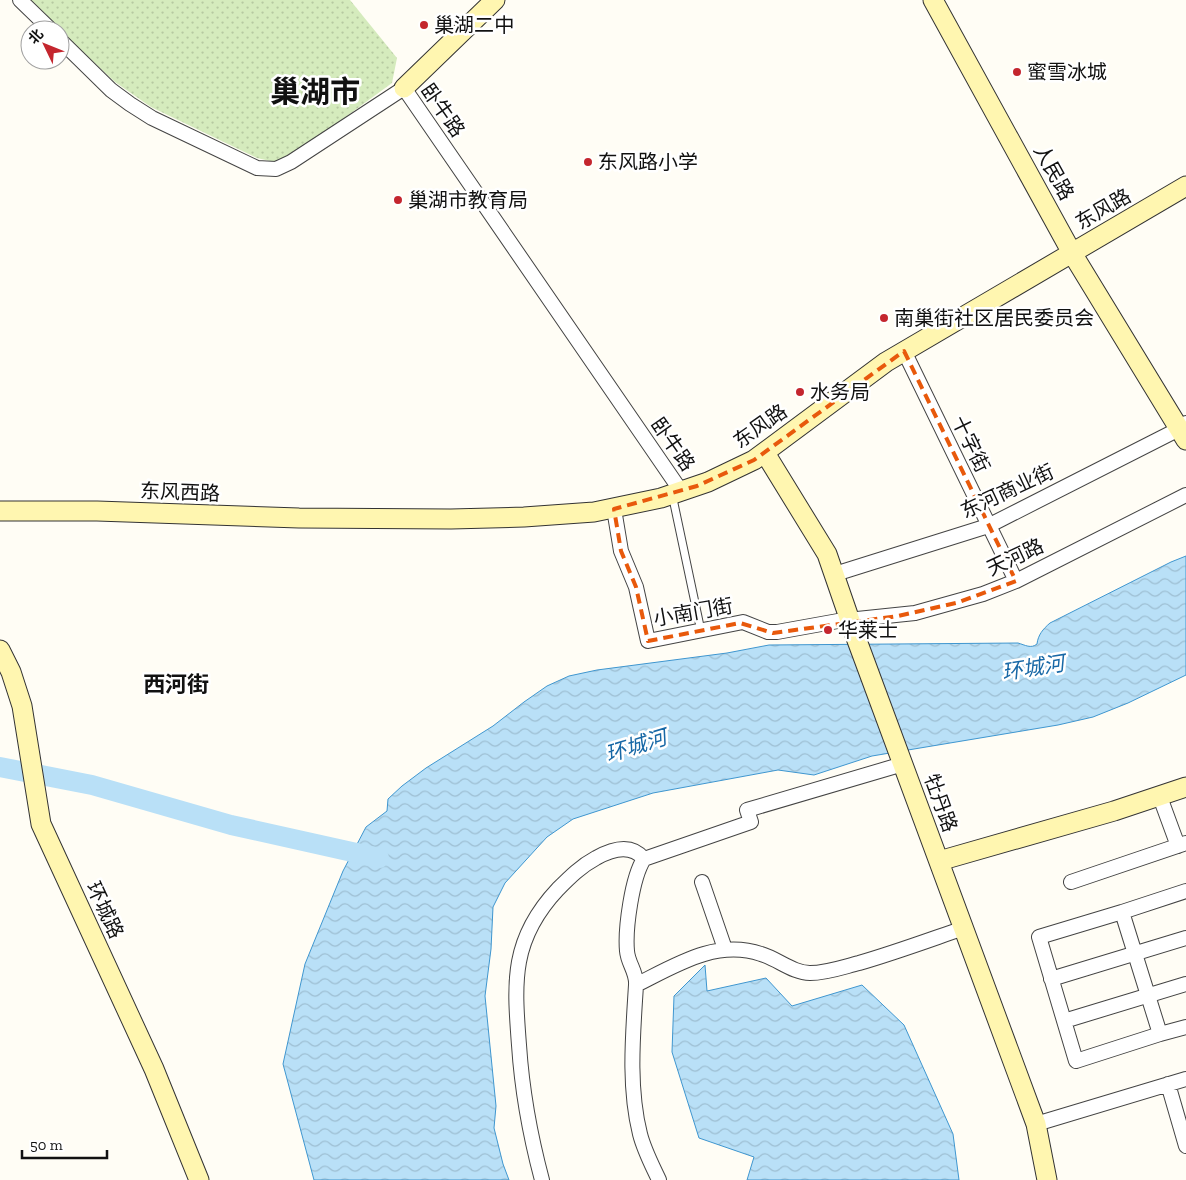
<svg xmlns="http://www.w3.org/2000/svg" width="1186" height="1180" viewBox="0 0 1186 1180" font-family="'Zilla Slab','Noto Sans SC',serif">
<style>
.grass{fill:url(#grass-dots)}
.water{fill:url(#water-waves);stroke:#3f96cf}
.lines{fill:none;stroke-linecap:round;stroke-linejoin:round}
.river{stroke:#b9e0f7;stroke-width:20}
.lane-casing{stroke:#444;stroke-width:9}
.street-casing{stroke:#444;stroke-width:16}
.secondary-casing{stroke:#333;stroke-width:21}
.lane{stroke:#fff;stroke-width:7}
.street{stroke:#fff;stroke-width:14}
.secondary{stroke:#fff6b0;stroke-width:19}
.marked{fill:none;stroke:#e8590c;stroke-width:4;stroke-dasharray:10 6;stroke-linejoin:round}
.poi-dot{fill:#c4262e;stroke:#fff;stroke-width:2}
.labels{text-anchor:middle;stroke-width:5;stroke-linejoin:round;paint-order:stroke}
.poi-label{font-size:20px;fill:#111;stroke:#fff;text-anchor:start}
.street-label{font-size:20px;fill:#111;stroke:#fff}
.water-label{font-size:21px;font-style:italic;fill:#1768a6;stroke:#fff}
.quarter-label{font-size:22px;font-weight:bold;fill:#111;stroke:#fff}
.town-label{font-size:30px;font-weight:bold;fill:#111;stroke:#fff}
</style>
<defs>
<pattern id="grass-dots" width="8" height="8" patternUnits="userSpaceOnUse" patternTransform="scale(1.25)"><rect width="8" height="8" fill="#d5ebbd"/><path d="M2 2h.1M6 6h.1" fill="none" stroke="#b6c8a1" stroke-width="1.8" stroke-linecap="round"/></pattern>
<pattern id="water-waves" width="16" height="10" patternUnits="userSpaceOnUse" patternTransform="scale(1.25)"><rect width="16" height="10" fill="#b9e0f7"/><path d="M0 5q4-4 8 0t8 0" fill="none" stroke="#9ebfd3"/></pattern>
</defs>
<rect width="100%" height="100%" fill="#fffdf5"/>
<path class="grass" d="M27 0H350L397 58 392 83 295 154 280 161H270L257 158 151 107 115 82Z"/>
<path class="water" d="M1186 556V675L1128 703 1093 717 1058 725 872 756 814 775 778 770 653 793 573 819 547 837 505 883 493 907 491 949 485 996 496 1106 494 1128 503 1164 509 1180H314L283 1064 305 964 343 871 366 827 387 811 388 799 402 786 426 768 493 726 524 702 547 686 569 676 597 670 727 653 769 645 1018 643C1025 645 1031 649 1037 644 1038 635 1043 629 1050 623L1171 562Z
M705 965 707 991 766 978 792 1006 862 985 904 1025 953 1134 959 1180H747L754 1157 699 1138 672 1052 674 996Z"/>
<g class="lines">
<path class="river" d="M0 767 92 785 231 825 379 858"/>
<defs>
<path id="lane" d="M672 494 701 631"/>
<path id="street" d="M20 0 51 30
M60 40 111 90 130 104 152 118 257 168 276 169 291 162 404 88 681 491
M904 351 1016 581
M614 509 621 551 636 587 648 641 743 622 768 632H777L838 621 915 613 983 594 1016 581 1186 495
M835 574 988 526 1179 429 1186 423
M1160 797 1178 846
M702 882 725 949
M1071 882 1186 843
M1186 891 1122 912 1160 1034 1186 1027
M1122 912 1039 937 1076 1061 1160 1034
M1051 979 1186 938
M636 985C637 972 628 964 627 951 625 929 632 877 644 859L751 822 747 810 903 764
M1064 1021 1186 984
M1168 1084 1186 1146
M1036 1124 1186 1079
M542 1180C530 1135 522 1091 519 1045 514 981 511 939 558 889 570 877 581 866 596 858 612 849 631 843 644 859
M659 1180C652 1165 644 1150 640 1134 628 1086 633 1034 636 985 676 965 716 939 761 954 778 959 793 973 810 973 827 973 843 967 859 963 894 953 929 940 964 928"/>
<path id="secondary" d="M933 0 1072 253 1186 440
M404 88 495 0
M765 453 827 554 855 635 1036 1124 1047 1180
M0 511H97L299 518 451 519 524 517 594 512 661 498 708 482 754 460 886 362 1186 186
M0 650 11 672 22 706 41 824 154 1069 199 1180
M939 861 1114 811 1186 787"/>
</defs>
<use href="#lane" class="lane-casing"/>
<use href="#street" class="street-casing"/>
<use href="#secondary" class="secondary-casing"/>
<use href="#lane" class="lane"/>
<use href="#street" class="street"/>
<use href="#secondary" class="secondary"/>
</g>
<path class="marked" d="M904 351 1016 581 956 603 898 616 773 633 740 623 648 641 636 587 621 551 614 509 697 486 754 460Z"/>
<g class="poi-dot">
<circle cx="424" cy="25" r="5"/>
<circle cx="1017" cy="72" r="5"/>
<circle cx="588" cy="162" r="5"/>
<circle cx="398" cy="200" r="5"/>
<circle cx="884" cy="318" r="5"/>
<circle cx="800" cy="392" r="5"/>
<circle cx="828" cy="630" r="5"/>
</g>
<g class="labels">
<g class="poi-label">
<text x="434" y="32">巢湖二中</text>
<text x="1027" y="79">蜜雪冰城</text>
<text x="598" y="169">东风路小学</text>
<text x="408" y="207">巢湖市教育局</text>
<text x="894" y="325">南巢街社区居民委员会</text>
<text x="810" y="399">水务局</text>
<text x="838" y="637">华莱士</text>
</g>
<g class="street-label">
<text transform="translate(443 110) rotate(55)" y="7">卧牛路</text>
<text transform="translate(1054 172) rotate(61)" y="7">人民路</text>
<text transform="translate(1103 209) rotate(-30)" y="7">东风路</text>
<text transform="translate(760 426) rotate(-35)" y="7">东风路</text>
<text transform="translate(673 444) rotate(55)" y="7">卧牛路</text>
<text transform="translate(971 444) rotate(64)" y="7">十字街</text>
<text transform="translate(1007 491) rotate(-25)" y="7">东河商业街</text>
<text transform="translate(180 492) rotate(2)" y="7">东风西路</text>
<text transform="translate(1015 557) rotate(-25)" y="7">天河路</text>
<text transform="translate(693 612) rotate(-10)" y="7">小南门街</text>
<text transform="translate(941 803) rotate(70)" y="7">牡丹路</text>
<text transform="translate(105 910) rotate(65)" y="7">环城路</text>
</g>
<g class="water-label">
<text transform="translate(1033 668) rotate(-9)" y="7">环城河</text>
<text transform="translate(636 746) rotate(-17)" y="7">环城河</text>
</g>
<g class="quarter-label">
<text x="176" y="692">西河街</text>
</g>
<g class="town-label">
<text x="315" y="102">巢湖市</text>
</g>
</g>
<g transform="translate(45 45) rotate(313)"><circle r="24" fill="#ffffff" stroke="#a0a0a0"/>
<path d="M0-4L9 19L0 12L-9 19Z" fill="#c4262e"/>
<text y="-8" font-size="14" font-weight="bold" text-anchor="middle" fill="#111111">北</text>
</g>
<path d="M22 1150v8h85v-8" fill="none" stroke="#111111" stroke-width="2.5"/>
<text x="30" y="1150" font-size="15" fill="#111111" stroke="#ffffff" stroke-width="4" paint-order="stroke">50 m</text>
</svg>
